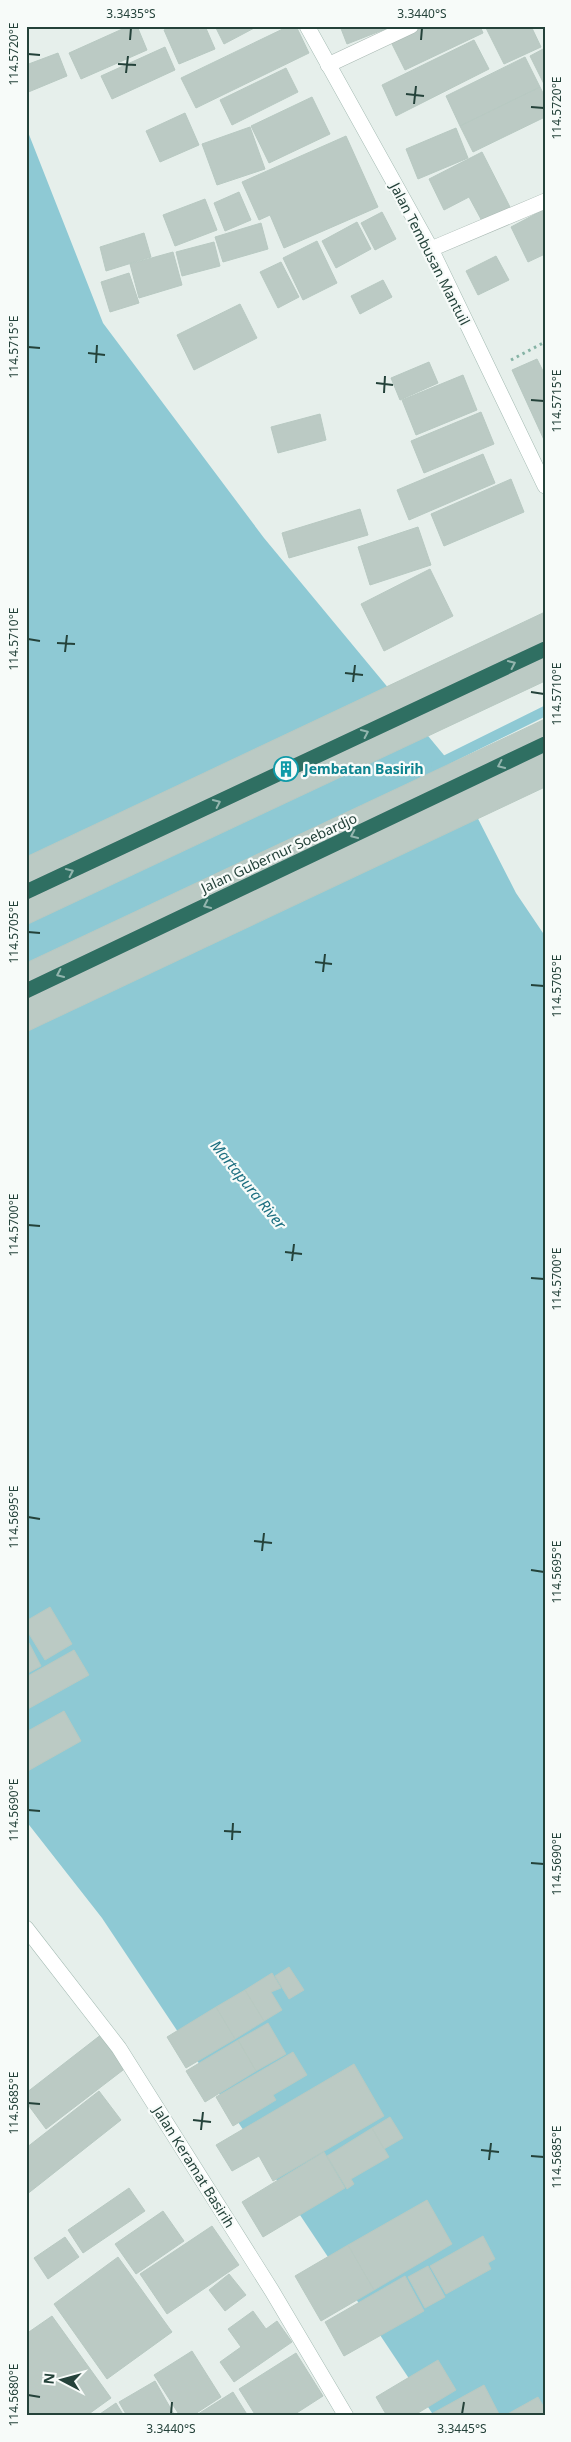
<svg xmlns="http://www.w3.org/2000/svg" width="571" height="2442" viewBox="0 0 571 2442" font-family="'Noto Sans',sans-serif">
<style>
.water{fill:#8ec9d4}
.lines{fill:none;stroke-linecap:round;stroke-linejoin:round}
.stream{stroke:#8ec9d4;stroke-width:10}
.building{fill:#bbcac4;stroke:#b8c9c2}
.street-casing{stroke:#a8b8b2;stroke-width:16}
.secondary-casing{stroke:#a4bbb3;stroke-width:16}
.highway-casing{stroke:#c2cac8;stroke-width:16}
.path{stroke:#86b3a5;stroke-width:3;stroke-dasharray:2.5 4;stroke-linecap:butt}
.street{stroke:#fff;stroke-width:15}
.secondary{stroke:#fff;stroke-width:15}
.highway{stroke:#2f6f62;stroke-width:15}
.oneway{stroke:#93b5ae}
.ticks{fill:none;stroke:#24423a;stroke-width:2}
.labels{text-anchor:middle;stroke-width:4.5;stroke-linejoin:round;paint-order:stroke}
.street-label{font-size:14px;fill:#24423a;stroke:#f7fbf9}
.culture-label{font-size:14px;font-weight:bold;fill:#0d838f;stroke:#f7fbf9;text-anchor:start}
.water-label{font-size:15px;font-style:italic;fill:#1c6f80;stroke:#f7fbf9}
.neatline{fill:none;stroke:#24423a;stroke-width:2}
.ticks-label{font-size:12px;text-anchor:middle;fill:#24423a}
</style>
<rect width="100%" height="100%" fill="#e6efeb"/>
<path class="water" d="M26 127 103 323 264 538 448 760 516 893 545 936V2416H434L102 1918 26 1821Z"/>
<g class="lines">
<path class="stream" d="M436 765 545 711"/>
</g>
<path class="building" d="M129 26H137L147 50 81 79 69 53Z
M172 26H205L215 49 179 64 164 30Z
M215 26H258L224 44Z
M289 26H296L309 53 196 108 181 78Z
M340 26H393L347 44Z
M418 26H480L483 33 405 70 390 40Z
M485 26H531L541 47 504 64Z
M474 40 489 69 396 116 382 85Z
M165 47 175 70 112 99 101 76Z
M545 48V86L530 56Z
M58 53 67 76 26 93V65Z
M525 57 540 87 460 126 446 96Z
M286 68 298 92 232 125 220 100Z
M540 87 545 97V117L473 152 460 126Z
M312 97 330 134 269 163 251 126Z
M185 113 199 145 160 162 146 131Z
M250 127 265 169 217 185 202 144Z
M456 128 468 158 418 179 406 149Z
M346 136 378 207 284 248 270 215 259 220 242 182Z
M482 152 510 207 482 221 469 197 444 210 429 179Z
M239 192 251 220 225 231 214 203Z
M205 199 217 230 175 246 163 215Z
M545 209V254L528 262 511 227Z
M382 212 396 239 375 250 361 223Z
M357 222 371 249 336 268 322 241Z
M261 223 268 249 223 262 215 237Z
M144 233 151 257 106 271 100 247Z
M317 241 337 283 303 300 283 258Z
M214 242 220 266 182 276 176 252Z
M173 252 182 285 139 298 130 264Z
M496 256 509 280 478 295 466 271Z
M281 262 299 297 278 308 260 272Z
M129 273 139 303 110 312 101 282Z
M383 280 392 297 360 314 351 296Z
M240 304 257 338 194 370 177 335Z
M537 359 545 375V442L512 370Z
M429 362 438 383 400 400 391 378Z
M463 375 477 410 416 435 402 400Z
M481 412 494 444 424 473 411 441Z
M320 414 326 440 278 453 271 427Z
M483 454 495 483 409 520 397 490Z
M511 479 524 512 444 546 431 514Z
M360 509 368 535 289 558 282 533Z
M418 527 431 565 370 585 358 547Z
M430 569 453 616 384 651 361 604Z
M545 612V681L26 925V857Z
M545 719V787L26 1032V963Z
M50 1607 72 1644 45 1660 26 1629V1621Z
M29 1643 41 1666 26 1674V1645Z
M74 1650 89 1675 26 1710V1677Z
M64 1711 81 1741 26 1772V1732Z
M289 1967 304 1990 289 1999 275 1976Z
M272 1973 281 1988 271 1992 282 2010 264 2021 245 1990Z
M245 1990 264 2021 235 2039 216 2007Z
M216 2007 235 2039 186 2068 167 2037Z
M268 2023 286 2054 256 2071 238 2040Z
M102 2034 127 2067 46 2129 26 2102V2093Z
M238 2040 256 2071 205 2102 186 2071Z
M293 2052 307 2075 273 2095 276 2100 233 2126 216 2097Z
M354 2064 384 2116 273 2181 259 2156 232 2171 216 2145Z
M99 2091 121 2120 26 2195V2148Z
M390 2117 403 2138 384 2149 372 2128Z
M372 2128 389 2157 351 2179 354 2184 347 2189 327 2156Z
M324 2152 345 2188 263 2237 242 2202Z
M129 2188 145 2211 83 2253 68 2230Z
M427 2200 452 2244 374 2290 348 2245Z
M163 2211 184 2241 136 2274 115 2244Z
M212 2226 239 2265 167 2314 140 2274Z
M483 2236 495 2259 488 2263 491 2269 446 2294 430 2266Z
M65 2237 79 2257 48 2279 34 2258Z
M348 2245 374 2290 321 2321 295 2276Z
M118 2257 172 2332 107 2379 54 2304Z
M428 2266 445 2297 425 2308 408 2277Z
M229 2274 246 2295 225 2311 209 2290Z
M405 2276 424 2311 344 2356 325 2322Z
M253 2311 266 2329 277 2321 292 2342 234 2382 220 2362 241 2347 228 2329Z
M52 2316 111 2398 86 2416H31L26 2409V2334Z
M192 2351 221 2397 192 2416H180L154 2375Z
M296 2353 323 2396 292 2416H256L239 2389Z
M438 2360 456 2390 413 2416H387L376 2397Z
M155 2381 175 2416H127L119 2402Z
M484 2385 500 2416H434L433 2413Z
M233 2392 248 2416H195Z
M538 2397 545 2409V2416H504Z
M116 2403 124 2416H97Z"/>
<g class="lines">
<defs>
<path id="street" d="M328 65 411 26
M431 249 545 201"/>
<path id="secondary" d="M307 26 431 249 545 486
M26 1928 119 2048 272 2291 346 2416"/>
<path id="highway" d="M26 892 545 649
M26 991 545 744"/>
</defs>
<use href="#street" class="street-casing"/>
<use href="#secondary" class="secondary-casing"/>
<use href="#highway" class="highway-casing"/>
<path class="path" d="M511 360 545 342"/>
<use href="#street" class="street"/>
<use href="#secondary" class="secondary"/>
<use href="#highway" class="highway"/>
</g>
<defs><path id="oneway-chevron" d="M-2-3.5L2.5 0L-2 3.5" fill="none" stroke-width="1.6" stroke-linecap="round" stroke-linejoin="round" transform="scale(1.25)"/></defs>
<g class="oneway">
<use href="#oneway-chevron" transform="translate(512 664) rotate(-25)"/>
<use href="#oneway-chevron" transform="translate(365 733) rotate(-25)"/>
<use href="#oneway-chevron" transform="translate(501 765) rotate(155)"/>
<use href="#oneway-chevron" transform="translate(217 803) rotate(-25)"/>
<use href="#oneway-chevron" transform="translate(354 835) rotate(155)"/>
<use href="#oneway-chevron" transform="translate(70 872) rotate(-25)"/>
<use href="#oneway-chevron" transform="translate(207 905) rotate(155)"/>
<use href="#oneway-chevron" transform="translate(60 974) rotate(155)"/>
</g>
<path class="ticks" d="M130 40 131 28M421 40 422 28M28 54 40 55M118 64 136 65M126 73 128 56M406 94 424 96M414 104 416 86M531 107 544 108M28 347 40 348M88 353 105 355M96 363 97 345M376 383 393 385M384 393 385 376M531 400 544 401M28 639 40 641M57 643 75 644M65 652 67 635M345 673 363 675M353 682 355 665M531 692 544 694M28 932 40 933M315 962 332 964M323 972 325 954M531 985 544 986M28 1225 40 1226M285 1252 302 1254M292 1261 294 1244M531 1278 544 1279M28 1517 40 1519M254 1541 272 1543M262 1551 264 1533M531 1570 544 1572M28 1810 40 1811M224 1831 241 1832M232 1840 233 1823M531 1863 544 1864M28 2103 40 2104M193 2120 211 2122M201 2130 203 2112M481 2150 499 2152M531 2156 544 2157M489 2160 491 2143M28 2395 40 2397M171 2414 172 2402M462 2414 464 2402"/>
<defs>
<symbol id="building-ring" viewBox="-11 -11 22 22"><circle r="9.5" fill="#f7fbf9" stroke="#0f9aa8" stroke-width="1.5"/><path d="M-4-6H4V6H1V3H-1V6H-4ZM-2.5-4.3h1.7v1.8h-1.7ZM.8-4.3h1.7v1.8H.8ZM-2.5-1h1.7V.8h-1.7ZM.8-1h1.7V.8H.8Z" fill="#0f9aa8"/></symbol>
</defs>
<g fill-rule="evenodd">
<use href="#building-ring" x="272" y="755" width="28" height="28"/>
</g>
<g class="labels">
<g class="street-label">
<text transform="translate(430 254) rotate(63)" y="5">Jalan Tembusan Mantuil</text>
<text transform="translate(279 853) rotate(-25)" y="5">Jalan Gubernur Soebardjo</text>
<text transform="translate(194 2167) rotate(58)" y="5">Jalan Keramat Basirih</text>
</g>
<g class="culture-label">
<text x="304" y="774">Jembatan Basirih</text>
</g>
<g class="water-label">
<text transform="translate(248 1185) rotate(51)" y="5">Martapura River</text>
</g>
</g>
<rect width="571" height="2442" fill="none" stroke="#f7fbf9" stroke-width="55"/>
<g transform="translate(62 2380) rotate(276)" stroke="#f7fbf9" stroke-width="4" paint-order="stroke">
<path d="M0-4L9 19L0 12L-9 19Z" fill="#24423a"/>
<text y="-8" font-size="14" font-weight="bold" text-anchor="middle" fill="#24423a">N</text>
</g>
<rect x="28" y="28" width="516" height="2386" class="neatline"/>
<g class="ticks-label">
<text x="131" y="18">3.3435°S</text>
<text x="422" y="18">3.3440°S</text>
<text transform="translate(14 54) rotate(-90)" y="4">114.5720°E</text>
<text transform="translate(557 108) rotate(-90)" y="4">114.5720°E</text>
<text transform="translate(14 347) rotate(-90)" y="4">114.5715°E</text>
<text transform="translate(557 401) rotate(-90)" y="4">114.5715°E</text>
<text transform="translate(14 639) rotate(-90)" y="4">114.5710°E</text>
<text transform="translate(557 694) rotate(-90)" y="4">114.5710°E</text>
<text transform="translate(14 932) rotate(-90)" y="4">114.5705°E</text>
<text transform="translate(557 986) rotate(-90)" y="4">114.5705°E</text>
<text transform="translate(14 1225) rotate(-90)" y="4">114.5700°E</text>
<text transform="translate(557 1279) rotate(-90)" y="4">114.5700°E</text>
<text transform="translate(14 1517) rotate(-90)" y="4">114.5695°E</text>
<text transform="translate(557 1572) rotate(-90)" y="4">114.5695°E</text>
<text transform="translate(14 1810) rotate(-90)" y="4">114.5690°E</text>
<text transform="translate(557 1864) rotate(-90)" y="4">114.5690°E</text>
<text transform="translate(14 2103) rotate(-90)" y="4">114.5685°E</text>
<text transform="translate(557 2157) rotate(-90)" y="4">114.5685°E</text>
<text transform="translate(14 2395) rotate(-90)" y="4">114.5680°E</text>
<text x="171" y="2433">3.3440°S</text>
<text x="462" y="2433">3.3445°S</text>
</g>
</svg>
